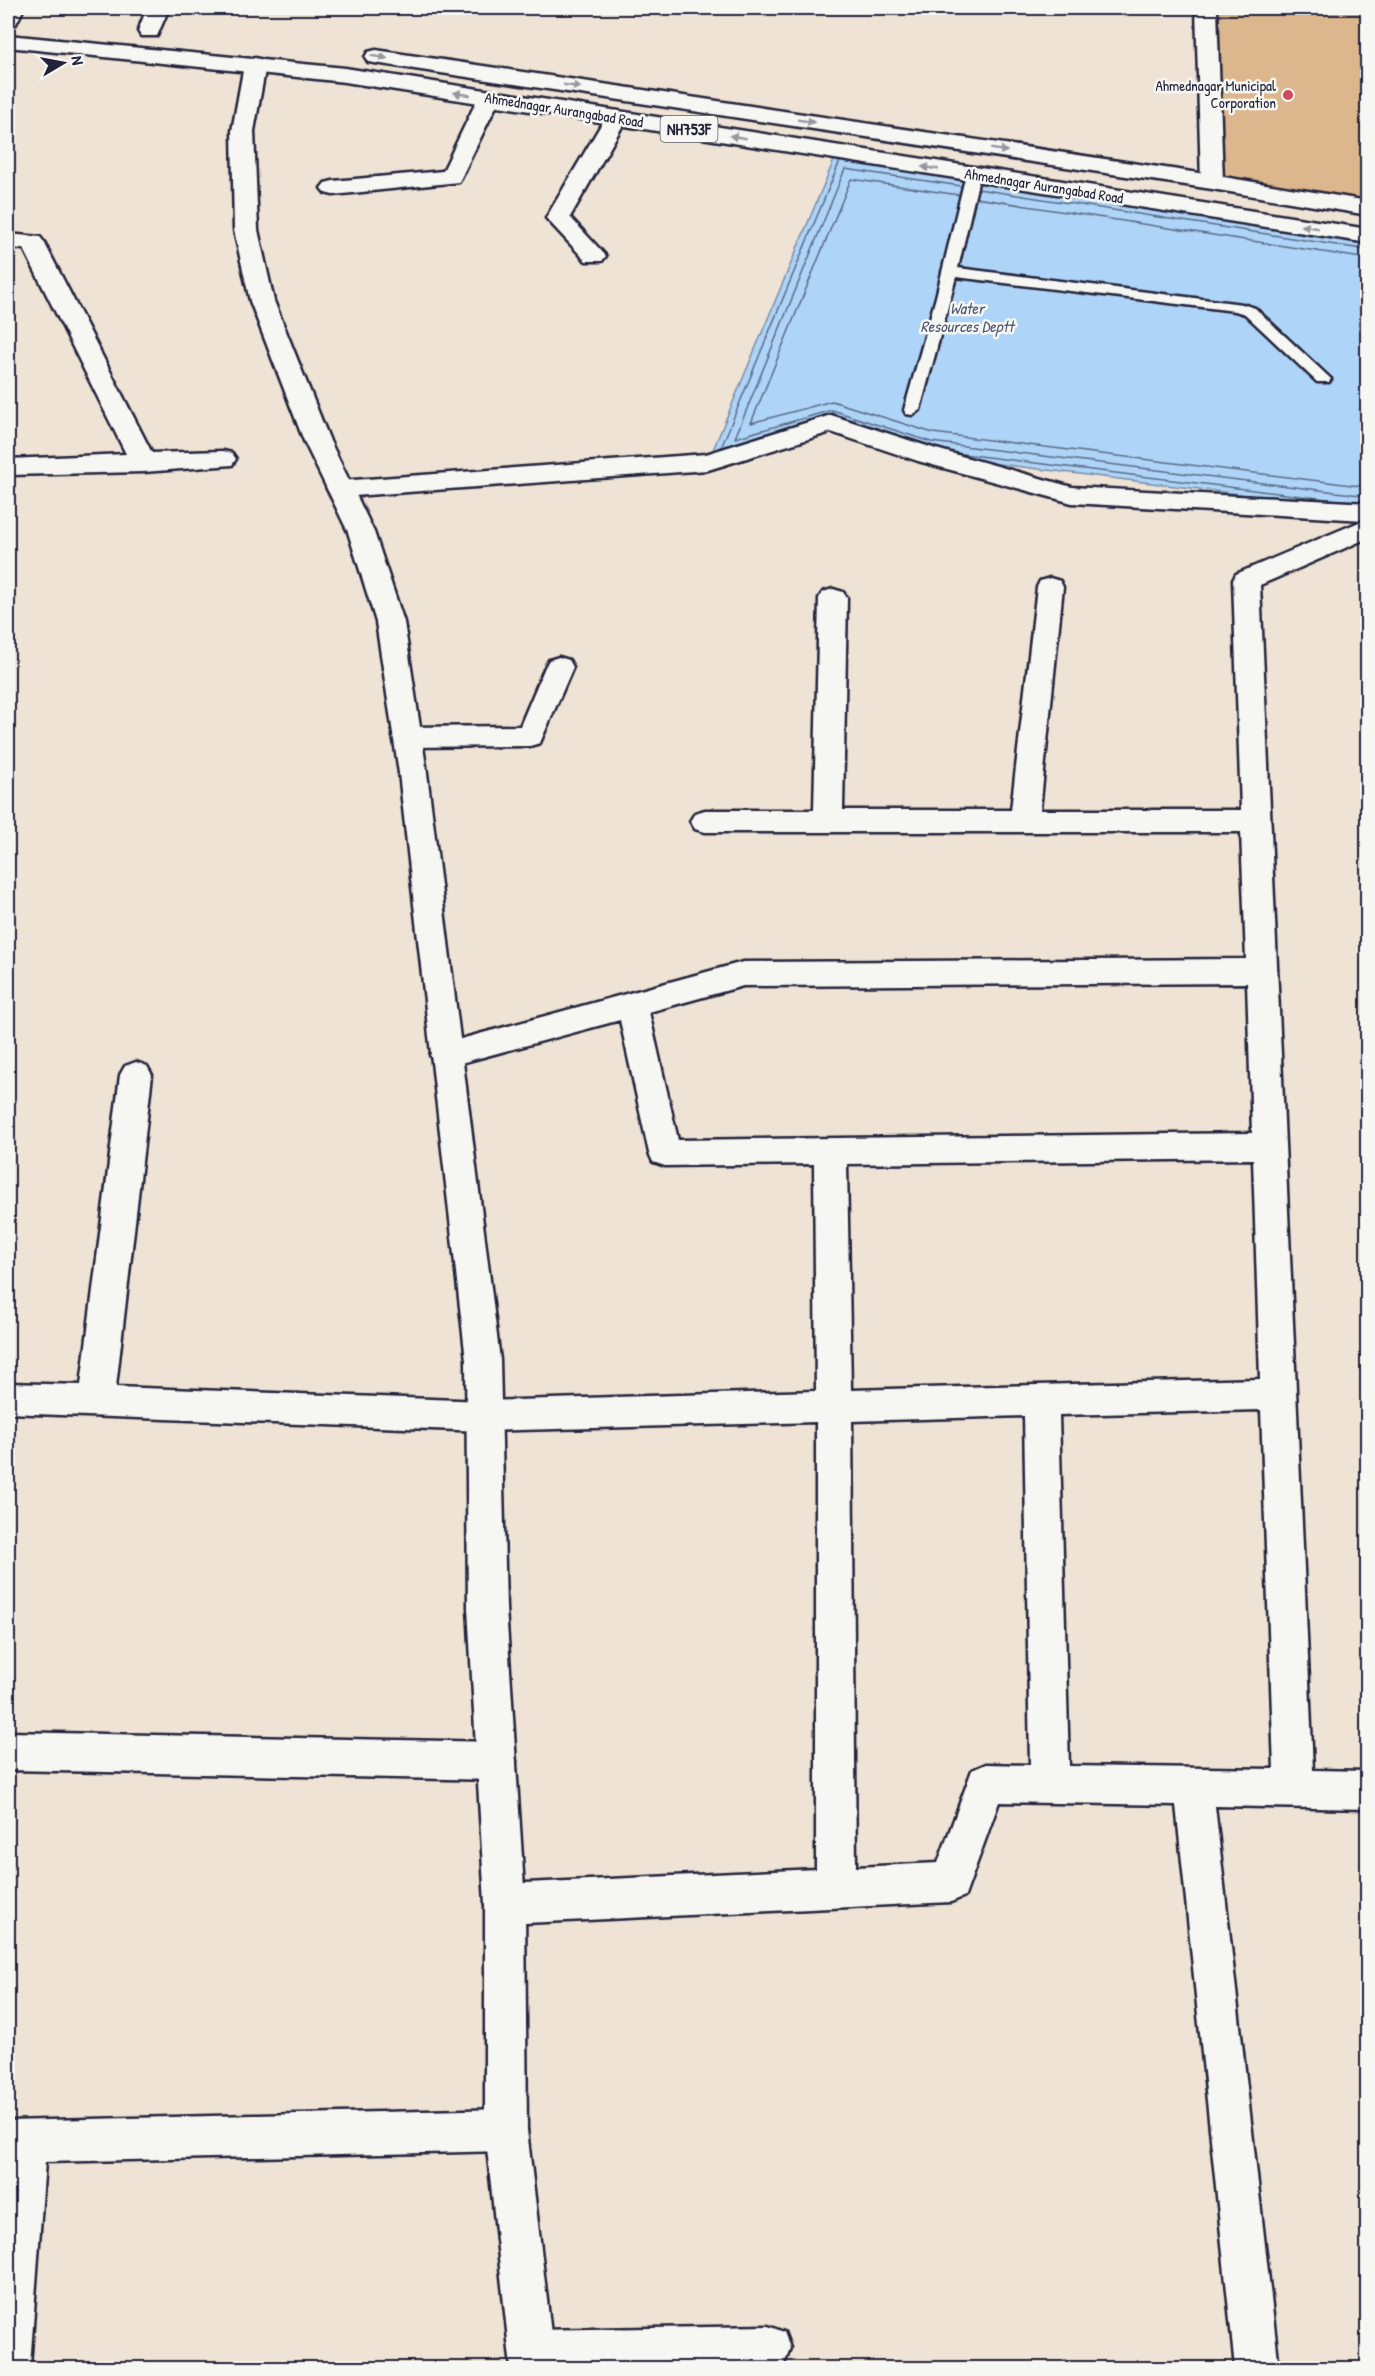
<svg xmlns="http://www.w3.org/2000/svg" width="1375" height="2376" viewBox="0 0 1375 2376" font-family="'Patrick Hand',sans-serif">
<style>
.water{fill:#aed4f7;stroke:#768dac;stroke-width:1.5}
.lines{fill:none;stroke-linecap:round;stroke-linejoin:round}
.shore{stroke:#5a6986;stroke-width:1.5}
.building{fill:#dcb68d;stroke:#22223b;stroke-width:1.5}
.lane-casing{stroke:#22223b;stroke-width:5}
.street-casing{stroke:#22223b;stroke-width:5}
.secondary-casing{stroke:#22223b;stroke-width:5}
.highway-casing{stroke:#22223b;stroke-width:5}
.lane{fill:#f6f6f2;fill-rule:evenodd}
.street{fill:#f6f6f2;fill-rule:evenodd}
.secondary{fill:#f6f6f2;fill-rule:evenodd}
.highway{fill:#f6f6f2;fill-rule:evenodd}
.oneway{fill:#9797a0}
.poi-dot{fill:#d1495b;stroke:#f6f6f2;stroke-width:2}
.labels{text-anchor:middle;stroke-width:5;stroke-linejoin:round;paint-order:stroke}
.far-poi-label{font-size:15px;fill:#22223b;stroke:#f6f6f2;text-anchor:end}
.far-street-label{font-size:15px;fill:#22223b;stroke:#f6f6f2}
.shield{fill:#f6f6f2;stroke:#626272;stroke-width:1.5}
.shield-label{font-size:16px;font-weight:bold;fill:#22223b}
.far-water-label{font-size:16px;font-style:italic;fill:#4c5773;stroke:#f6f6f2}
</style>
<rect width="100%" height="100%" fill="#eee3d4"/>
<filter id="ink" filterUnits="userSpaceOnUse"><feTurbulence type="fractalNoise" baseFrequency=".0167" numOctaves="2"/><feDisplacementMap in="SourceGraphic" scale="12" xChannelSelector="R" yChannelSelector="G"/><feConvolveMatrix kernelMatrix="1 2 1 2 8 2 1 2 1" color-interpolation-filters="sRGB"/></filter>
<g filter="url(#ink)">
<path class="water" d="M837 153 1367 236V510L927 455 831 423 708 462Z"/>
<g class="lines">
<path class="shore" d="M961 186 845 169 735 438 832 410 931 442 1368 496
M978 189 1368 250
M959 195 851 179 751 423 832 401 933 433 1368 487
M976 198 1368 259
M721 448 840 161
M955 453 1334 500"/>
</g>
<path class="building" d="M1206 8H1368V214L1212 182Z"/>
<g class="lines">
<defs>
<path id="lane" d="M973 170 980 174 958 268 1242 304 1255 308 1331 379 1329 382H1317L1245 314 1235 311 956 277 920 410 912 415 906 414 904 410 936 297 966 174Z"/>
<path id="street" d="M8 8H24L16 24 8 25Z
M147 8H169L157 36H141L138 31Z
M1196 8H1217L1223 182 1220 187H1204L1201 182Z
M489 91 497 93 500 98 459 182 333 195 325 193 321 188 325 183 333 181 443 171 478 98 481 93Z
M616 111 624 113 627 118 570 217 606 256 602 261H586L546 218 605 118 608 113Z
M8 234 40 237 44 242 152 453 223 451 232 453 236 459 232 465 144 472 8 475V459L126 454 24 249 8 248Z
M831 415 936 449 1072 487 1368 503V538L1260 585 1313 1770 1368 1771V1809L1215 1806 1279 2368H1235L1176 1805 999 1802 965 1896 951 1902 505 1924 491 1918 485 1904 491 1890 505 1884 816 1869V1422L484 1431 8 1413V1383L81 1385 120 1075 125 1066 136 1062 147 1066 152 1075 116 1387 484 1401 816 1391 814 1164 665 1166 653 1162 649 1153 620 1020 446 1067 435 1064 430 1055 435 1046 743 962 1246 959 1241 832H705L695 829 690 821 695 813 705 810H814L819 598 823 592 833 589 843 592 847 598 843 810H1011L1037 587 1040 581 1050 578 1060 581 1063 587 1040 810H1241L1233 580 1236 574 1364 520 1072 503 918 461 831 432 708 470 340 497 331 495 327 489 331 483 340 481 706 454ZM1247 983 1252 1133 678 1140 649 1012 743 986ZM1253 1159 1260 1379 851 1390 847 1164ZM1261 1410 1274 1769 1069 1766 1059 1415ZM1024 1416 1030 1765 986 1764 972 1770 938 1863 856 1867 852 1421Z
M559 657 569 660 573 667 540 743 530 746 407 747 397 744 393 737 397 730 407 727 520 726 545 667 549 660Z
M8 1732 497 1742 511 1748 516 1761 511 1774 497 1780 8 1770Z
M506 2109 521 2115 527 2130 521 2145 506 2151 45 2162 30 2366 29 2368H8V2121Z
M768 2326 784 2332 790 2348 784 2364 772 2368H518L510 2352 516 2336 532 2330Z"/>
<path id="secondary" d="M255 58 263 60 266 65 254 131 258 230 274 301 330 441 374 532 404 622 427 773 500 1360 506 1608 525 1904 527 2130 555 2368H511L485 2130V1904L468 1608 466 1360 399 773 376 622 348 532 304 441 250 301 234 230 232 131 244 65 247 60Z"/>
<path id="highway" d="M8 35 345 68 1368 229V243L345 82 8 47Z
M376 50 1212 175 1368 201V215L1212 189 368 62 365 57 368 52Z"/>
</defs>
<use href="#lane" class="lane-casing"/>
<use href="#street" class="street-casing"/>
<use href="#secondary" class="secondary-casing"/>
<use href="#highway" class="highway-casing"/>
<use href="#lane" class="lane"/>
<use href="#street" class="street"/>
<use href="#secondary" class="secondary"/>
<use href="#highway" class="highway"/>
</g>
<defs><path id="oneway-solid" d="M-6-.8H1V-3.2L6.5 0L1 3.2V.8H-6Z" transform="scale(1.5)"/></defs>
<g class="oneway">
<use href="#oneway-solid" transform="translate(379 57) rotate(9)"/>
<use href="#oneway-solid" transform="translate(572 86) rotate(9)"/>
<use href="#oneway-solid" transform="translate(462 94) rotate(-171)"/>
<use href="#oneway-solid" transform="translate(806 121) rotate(9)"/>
<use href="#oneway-solid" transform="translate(738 137) rotate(-171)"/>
<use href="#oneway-solid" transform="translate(999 150) rotate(9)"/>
<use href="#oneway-solid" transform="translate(930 168) rotate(-171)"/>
<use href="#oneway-solid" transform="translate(1310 227) rotate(-171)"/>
</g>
</g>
<circle class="poi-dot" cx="1288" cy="95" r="6"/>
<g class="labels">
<g class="far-poi-label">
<text x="1276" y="91">Ahmednagar Municipal<tspan x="1276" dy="17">Corporation</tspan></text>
</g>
<g class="far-street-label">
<text transform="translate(564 110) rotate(9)" y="5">Ahmednagar Aurangabad Road</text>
<text transform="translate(1044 186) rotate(9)" y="5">Ahmednagar Aurangabad Road</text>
</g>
<rect class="shield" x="660.5" y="116" width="57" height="26" rx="4.5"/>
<g class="shield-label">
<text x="689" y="135">NH753F</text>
</g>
<g class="far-water-label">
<text x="967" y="314">Water<tspan x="967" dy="18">Resources Deptt</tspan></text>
</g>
</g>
<rect width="1375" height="2376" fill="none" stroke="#f6f6f2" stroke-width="30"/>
<rect x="15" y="15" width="1345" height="2346" fill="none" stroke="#22223b" stroke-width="2" filter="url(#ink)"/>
<g transform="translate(63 63) rotate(80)" stroke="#f6f6f2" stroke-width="4.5" paint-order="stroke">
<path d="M0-4.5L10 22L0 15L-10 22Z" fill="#22223b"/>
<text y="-9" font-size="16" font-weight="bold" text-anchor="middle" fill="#22223b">N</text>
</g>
</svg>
